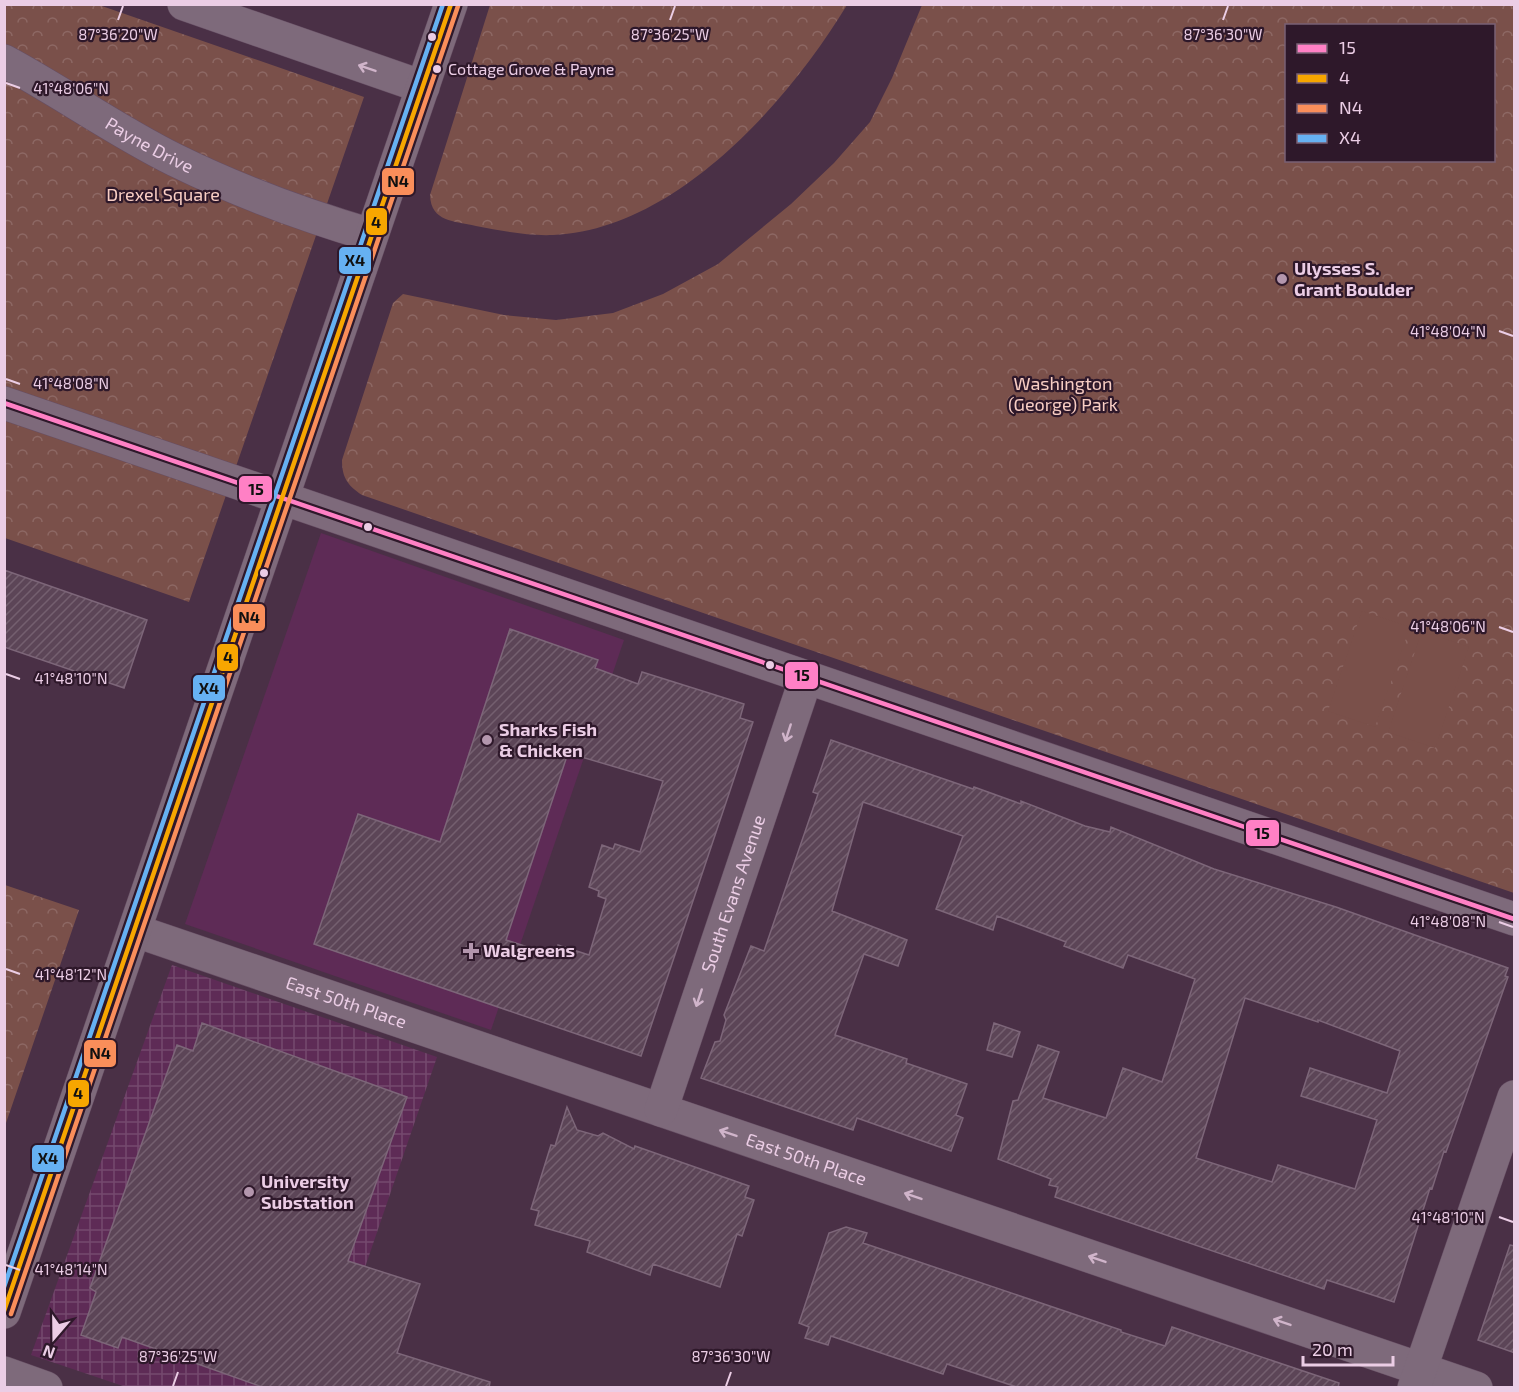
<svg xmlns="http://www.w3.org/2000/svg" width="1519" height="1392" viewBox="0 0 1519 1392" font-family="'Exo 2',sans-serif">
<style>
.built{fill:#5e2b56}
.industrial{fill:url(#industrial-grid)}
.park{fill:url(#park-crowns);fill-rule:evenodd}
.pitch{fill:#7a504a}
.building{fill:url(#building-hatch);stroke:#7d6679;stroke-width:1.5;fill-rule:evenodd}
.lines{fill:none;stroke-linecap:round;stroke-linejoin:round}
.street-casing{stroke:#674f64;stroke-width:34}
.secondary-casing{stroke:#674f64;stroke-width:34}
.street{stroke:#7e6a7b;stroke-width:33}
.secondary{stroke:#7e6a7b;stroke-width:33}
.bus-1-casing{stroke:#2e182a;stroke-width:9}
.bus-2-casing{stroke:#2e182a;stroke-width:9}
.bus-3-casing{stroke:#2e182a;stroke-width:9}
.bus-4-casing{stroke:#2e182a;stroke-width:9}
.bus-1{stroke:#ff80c5;stroke-width:4.5}
.bus-2{stroke:#f7a600;stroke-width:4.5}
.bus-3{stroke:#fa8e5a;stroke-width:4.5}
.bus-4{stroke:#66b1f2;stroke-width:4.5}
.oneway{stroke:#d0b4ca}
.ticks{fill:none;stroke:#ebcde5;stroke-width:2}
.bus-dot{fill:#ebcde5;stroke:#2e182a;stroke-width:2}
.poi-dot{fill:#b396ad;stroke:#2e182a;stroke-width:2}
.labels{text-anchor:middle;stroke-width:4.5;stroke-linejoin:round;paint-order:stroke}
.bus-label{font-size:16px;fill:#ebcde5;stroke:#2e182a;text-anchor:start}
.street-label{font-size:18px;fill:#ebcde5;stroke:#2e182a}
.park-label{font-size:18px;fill:#f9cec4;stroke:#2e182a}
.poi-label{font-size:18px;font-weight:bold;fill:#ebcde5;stroke:#2e182a;text-anchor:start}
.ticks-label{font-size:15px;text-anchor:middle;fill:#ebcde5;stroke:#2e182a;stroke-width:4.5;stroke-linejoin:round;paint-order:stroke}
.line-badge{stroke:#2e182a;stroke-width:2}
.pale-badge-label{font-size:16px;text-anchor:middle;font-weight:bold;fill:#111}
</style>
<defs>
<pattern id="industrial-grid" width="8" height="8" patternUnits="userSpaceOnUse" patternTransform="scale(1.5)"><rect width="8" height="8" fill="#5e2b56"/><path d="M0 4h8M4 0v8" fill="none" stroke="#75496e"/></pattern>
<pattern id="park-crowns" width="20" height="18" patternUnits="userSpaceOnUse" patternTransform="scale(1.5)"><rect width="20" height="18" fill="#7a504a"/><path d="M2 6a3 3 0 1 1 6 0M12 15a3 3 0 1 1 6 0" fill="none" stroke="#8d6864"/></pattern>
<pattern id="building-hatch" width="6" height="6" patternUnits="userSpaceOnUse" patternTransform="scale(1.5)"><rect width="6" height="6" fill="#5c4557"/><path d="M-1 1l2-2M0 6l6-6M5 7l2-2" fill="none" stroke="#745f6f"/></pattern>
</defs>
<rect width="100%" height="100%" fill="#4a3046"/>
<path class="built" d="M321 533 624 640 491 1030 185 924Z"/>
<path class="industrial" d="M172 965 437 1057 324 1387H126L31 1355Z"/>
<path class="park" d="M5 5H99L364 97 189 602 5 538Z
M490 5V4L847 5C788 102 676 230 553 235 527 236 502 231 476 226 454 221 431 222 430 195Z
M922 5H1514V893L362 495C347 485 342 477 342 460L393 303 403 294 504 315 556 320 613 313 663 294 718 264 791 204 834 163 870 122 892 78ZM1286 26H1494V160H1286Z
M5 885 79 910 5 1126 4 885Z"/>
<path class="pitch" d="M1362 611 1410 627 1375 727 1328 711Z
M1422 631 1469 647 1435 748 1388 732Z"/>
<path class="building" d="M4 570 147 620 124 688 4 647Z
M510 629 598 660 595 668 638 684 642 672 744 704 740 718 753 722 641 1056 314 944 358 814 440 842ZM568 753 663 781 640 852 615 844 613 849 602 845 589 887 599 891 598 896 606 899 589 955 558 945 555 956 506 940Z
M831 740 973 789 974 787 1021 804V801L1085 826 1110 832 1111 827 1214 869 1336 907 1508 968 1505 976 1508 977 1446 1152 1444 1151 1432 1189 1430 1188 1394 1302 1327 1280 1324 1289 1055 1197 1058 1187 1049 1185 1051 1179 998 1159 1013 1101 1018 1100 1038 1045 1059 1052 1043 1098 1106 1118 1123 1068 1162 1082 1195 979 1128 955 1123 968 1064 946 1066 942 997 916 993 930 936 909 963 836 863 802 832 911 907 940 898 966 864 954 835 1035 907 1059 906 1063 967 1084 956 1115 963 1118 951 1151 857 1118 853 1130 701 1078 715 1042 720 1041 726 1020 724 1015 751 946 764 951 818 794 813 792ZM1245 998 1318 1022V1020L1400 1051 1387 1093 1310 1068 1301 1096 1377 1120 1355 1189 1278 1165 1272 1182 1196 1158Z
M202 1023 407 1097 348 1261 420 1284 397 1353 490 1382 489 1388H265L122 1337 118 1348 81 1335 96 1292 90 1288 177 1045 193 1051Z
M994 1023 1020 1032 1012 1057 987 1050Z
M567 1107 577 1130 598 1136 603 1133 634 1149 635 1146 749 1186 745 1197 754 1200 742 1236 737 1234 720 1287 653 1264 650 1275 587 1252 590 1241 535 1225 539 1211 531 1209 551 1145 555 1146Z
M846 1227 867 1233 863 1243 1121 1330V1332L1165 1346 1172 1327 1339 1383 1338 1388H1020L947 1364 943 1374 831 1336 828 1345 805 1338 809 1327 799 1323 829 1233Z
M1510 1245 1515 1246V1353L1478 1340Z"/>
<g class="lines">
<defs>
<g id="street">
<path d="M184 4 423 87"/>
<path id="s1" d="M4 61C62 92 116 131 175 160 238 191 303 215 371 235"/>
<path id="s2" d="M136 931 1476 1388"/>
<path id="s3" d="M661 1110 806 678"/>
<path d="M4 1373 46 1388"/>
<path d="M1414 1388 1514 1097"/>
</g>
<path id="secondary" d="M4 403 1514 919
M4 1312 451 4"/>
</defs>
<use href="#street" class="street-casing"/>
<use href="#secondary" class="secondary-casing"/>
<use href="#street" class="street"/>
<use href="#secondary" class="secondary"/>
<defs>
<path id="bus-1" d="M4 403 1514 919"/>
<path id="bus-2" d="M4 1311 451 4"/>
<path id="bus-3" d="M11 1314 458 6"/>
<path id="bus-4" d="M4 1287 443 4"/>
</defs>
<use href="#bus-1" class="bus-1-casing"/>
<use href="#bus-2" class="bus-2-casing"/>
<use href="#bus-3" class="bus-3-casing"/>
<use href="#bus-4" class="bus-4-casing"/>
<use href="#bus-1" class="bus-1"/>
<use href="#bus-2" class="bus-2"/>
<use href="#bus-3" class="bus-3"/>
<use href="#bus-4" class="bus-4"/>
</g>
<defs><path id="oneway-shaft" d="M-6 0H5M1.5-3L5.5 0L1.5 3" fill="none" stroke-width="1.6" stroke-linecap="round" stroke-linejoin="round" transform="scale(1.5)"/></defs>
<g class="oneway">
<use href="#oneway-shaft" transform="translate(367 68) rotate(-161)"/>
<use href="#oneway-shaft" transform="translate(788 733) rotate(108)"/>
<use href="#oneway-shaft" transform="translate(699 998) rotate(108)"/>
<use href="#oneway-shaft" transform="translate(728 1133) rotate(-161)"/>
<use href="#oneway-shaft" transform="translate(913 1196) rotate(-161)"/>
<use href="#oneway-shaft" transform="translate(1097 1259) rotate(-161)"/>
<use href="#oneway-shaft" transform="translate(1282 1322) rotate(-161)"/>
</g>
<path class="ticks" d="M118 20 123 6M670 20 675 6M1223 20 1228 6M6 83 20 88M1499 331 1513 336M6 379 20 384M1499 627 1513 632M6 674 20 679M1499 922 1513 927M6 969 20 974M1499 1217 1513 1222M6 1265 20 1270M173 1386 178 1372M726 1386 731 1372"/>
<g class="bus-dot">
<circle cx="432" cy="37" r="5"/>
<circle cx="437" cy="69" r="5"/>
<circle cx="368" cy="527" r="5"/>
<circle cx="264" cy="573" r="5"/>
<circle cx="770" cy="665" r="5"/>
</g>
<g class="poi-dot">
<circle cx="1282" cy="279" r="6"/>
<circle cx="487" cy="740" r="6"/>
<path d="M468 942h6v6h6v6h-6v6h-6v-6h-6v-6h6z"/>
<circle cx="249" cy="1192" r="6"/>
</g>
<g class="labels">
<g class="bus-label">
<text x="448" y="75">Cottage Grove &amp; Payne</text>
</g>
<g class="street-label">
<text dy="6" stroke="none"><textPath href="#s1" startOffset="168">Payne Drive</textPath></text>
<text dy="6" stroke="none"><textPath href="#s3" startOffset="228">South Evans Avenue</textPath></text>
<text dy="6" stroke="none"><textPath href="#s2" startOffset="222">East 50th Place</textPath></text>
<text dy="6" stroke="none"><textPath href="#s2" startOffset="708">East 50th Place</textPath></text>
</g>
<g class="park-label">
<text x="163" y="201">Drexel Square</text>
<text x="1063" y="390">Washington<tspan x="1063" dy="21">(George) Park</tspan></text>
</g>
<g class="poi-label">
<text x="1294" y="275">Ulysses S.<tspan x="1294" dy="21">Grant Boulder</tspan></text>
<text x="499" y="736">Sharks Fish<tspan x="499" dy="21">&amp; Chicken</tspan></text>
<text x="483" y="957">Walgreens</text>
<text x="261" y="1188">University<tspan x="261" dy="21">Substation</tspan></text>
</g>
</g>
<g class="ticks-label">
<text x="1223" y="40">87°36'30"W</text>
<text x="118" y="40">87°36'20"W</text>
<text x="670" y="40">87°36'25"W</text>
<text x="71" y="94">41°48'06"N</text>
<text x="1448" y="337">41°48'04"N</text>
<text x="71" y="389">41°48'08"N</text>
<text x="1448" y="632">41°48'06"N</text>
<text x="71" y="684">41°48'10"N</text>
<text x="1448" y="927">41°48'08"N</text>
<text x="71" y="980">41°48'12"N</text>
<text x="1448" y="1223">41°48'10"N</text>
<text x="71" y="1275">41°48'14"N</text>
<text x="178" y="1362">87°36'25"W</text>
<text x="731" y="1362">87°36'30"W</text>
</g>
<g class="line-badge">
<rect x="381" y="167" width="34" height="29" rx="6" fill="#fa8e5a"/>
<rect x="365" y="207" width="23" height="29" rx="6" fill="#f7a600"/>
<rect x="338" y="246" width="34" height="29" rx="6" fill="#66b1f2"/>
<rect x="238" y="475" width="35" height="28" rx="6" fill="#ff80c5"/>
<rect x="232" y="603" width="34" height="29" rx="6" fill="#fa8e5a"/>
<rect x="216" y="643" width="23" height="29" rx="6" fill="#f7a600"/>
<rect x="784" y="661" width="35" height="29" rx="6" fill="#ff80c5"/>
<rect x="192" y="674" width="34" height="28" rx="6" fill="#66b1f2"/>
<rect x="1245" y="819" width="35" height="28" rx="6" fill="#ff80c5"/>
<rect x="83" y="1039" width="34" height="29" rx="6" fill="#fa8e5a"/>
<rect x="67" y="1079" width="23" height="29" rx="6" fill="#f7a600"/>
<rect x="31" y="1144" width="34" height="29" rx="6" fill="#66b1f2"/>
</g>
<g class="pale-badge-label">
<text x="398" y="187">N4</text>
<text x="376" y="228">4</text>
<text x="355" y="266">X4</text>
<text x="256" y="495">15</text>
<text x="249" y="623">N4</text>
<text x="228" y="663">4</text>
<text x="802" y="681">15</text>
<text x="209" y="694">X4</text>
<text x="1262" y="839">15</text>
<text x="100" y="1059">N4</text>
<text x="78" y="1099">4</text>
<text x="48" y="1164">X4</text>
</g>
<rect width="1519" height="1392" fill="none" stroke="#ebcde5" stroke-width="12"/>
<rect x="1285" y="24" width="210" height="138" fill="#2e182a" stroke="#7a6075" stroke-width="1.5"/>
<rect x="1297" y="44" width="30" height="9" fill="#ff80c5" stroke="#7a6075" stroke-width="1.5"/>
<text x="1339" y="54" font-size="18" fill="#ebcde5">15</text>
<rect x="1297" y="74" width="30" height="9" fill="#f7a600" stroke="#7a6075" stroke-width="1.5"/>
<text x="1339" y="84" font-size="18" fill="#ebcde5">4</text>
<rect x="1297" y="104" width="30" height="9" fill="#fa8e5a" stroke="#7a6075" stroke-width="1.5"/>
<text x="1339" y="114" font-size="18" fill="#ebcde5">N4</text>
<rect x="1297" y="134" width="30" height="9" fill="#66b1f2" stroke="#7a6075" stroke-width="1.5"/>
<text x="1339" y="144" font-size="18" fill="#ebcde5">X4</text>
<g transform="translate(54 1338) rotate(200)" stroke="#2e182a" stroke-width="4.5" paint-order="stroke">
<path d="M0-4.5L10 22L0 15L-10 22Z" fill="#ebcde5"/>
<text y="-9" font-size="16" font-weight="bold" text-anchor="middle" fill="#ebcde5">N</text>
</g>
<path d="M1303 1356v9h90v-9" fill="none" stroke="#ebcde5" stroke-width="3"/>
<text x="1312" y="1356" font-size="18" fill="#ebcde5" stroke="#2e182a" stroke-width="4.5" paint-order="stroke">20 m</text>
</svg>
